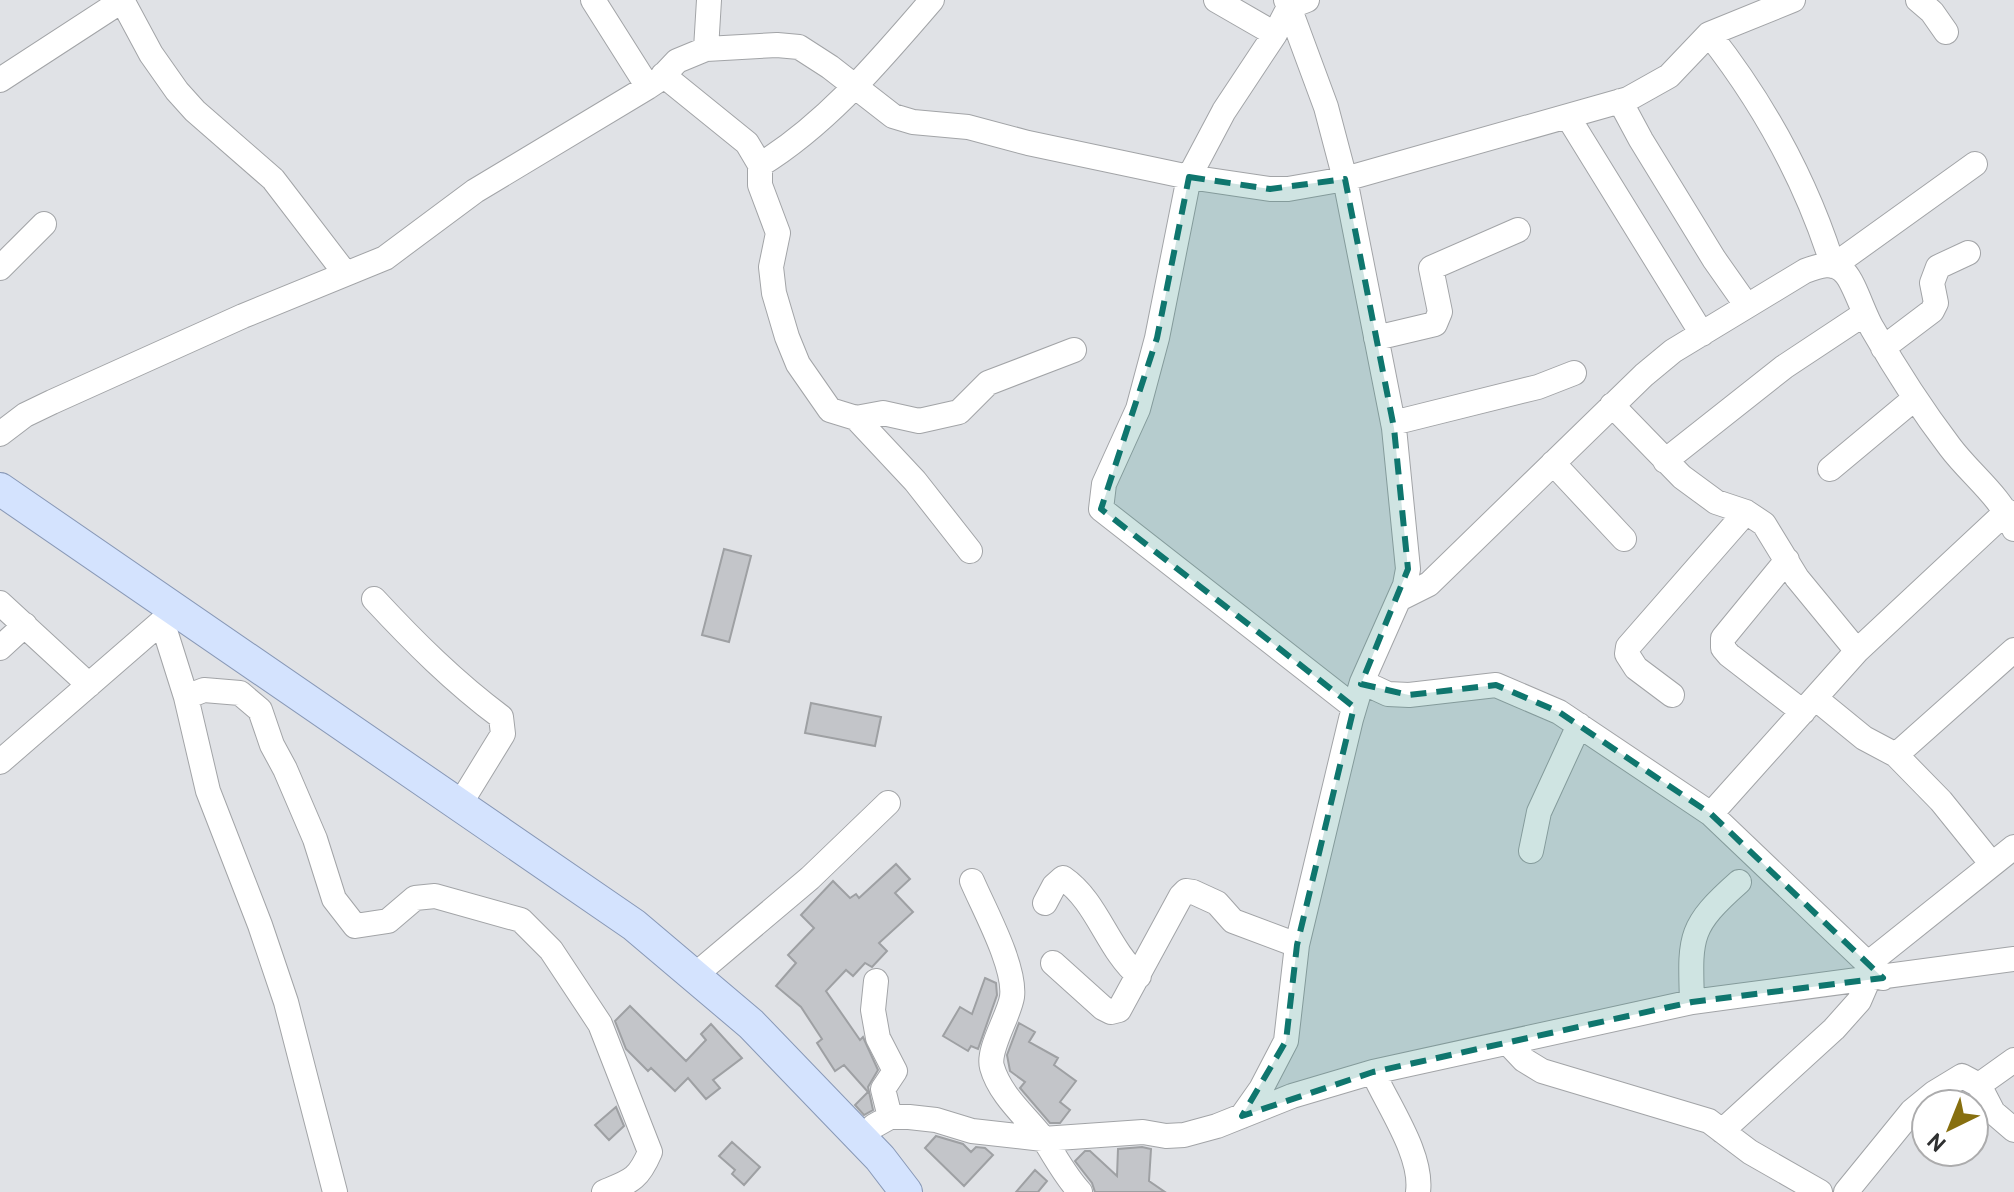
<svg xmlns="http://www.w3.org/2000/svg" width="2014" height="1192" viewBox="0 0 2014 1192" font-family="Overpass,sans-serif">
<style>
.building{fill:#c3c5c9;stroke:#9ea0a3;stroke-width:2}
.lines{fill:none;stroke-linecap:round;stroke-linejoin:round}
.minor-casing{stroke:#a2a4a7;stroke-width:26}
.major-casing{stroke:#8898b6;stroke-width:34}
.minor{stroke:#fff;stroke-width:24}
.major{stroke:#d4e3fe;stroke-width:32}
.marked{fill:#0f766e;fill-opacity:0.2;stroke:#0f766e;stroke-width:6;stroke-dasharray:16 10;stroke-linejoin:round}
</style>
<rect width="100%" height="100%" fill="#e0e2e6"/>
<path class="building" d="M724 549 751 556 729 642 702 635Z
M811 703 881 717 875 746 805 733Z
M896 864 910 879 895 893 913 912 879 943 887 951 872 967 865 963 853 976 846 970 826 991 860 1040 863 1037 878 1070 868 1087 873 1110 864 1115 855 1105 868 1092 844 1065 835 1071 817 1043 822 1039 801 1007 776 986 796 963 788 955 814 928 801 915 833 881 850 898 856 894 859 898Z
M985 978 996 983 997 995 978 1049 971 1046 968 1051 943 1036 960 1007 972 1014Z
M630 1006 686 1061 706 1040 701 1034 711 1024 742 1058 713 1080 720 1088 706 1099 688 1078 675 1091 651 1068 648 1071 626 1049 615 1021Z
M1019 1023 1035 1032 1029 1042 1058 1058 1054 1065 1076 1081 1060 1102 1070 1110 1060 1123H1050L1020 1088 1025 1082 1010 1071 1007 1055Z
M616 1107 624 1126 609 1140 595 1125Z
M936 1136 963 1144 971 1152 976 1147 985 1148 993 1155 964 1186 925 1148Z
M732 1142 760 1167 744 1185 732 1174 735 1170 719 1156Z
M1142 1147 1151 1149 1149 1181 1165 1192H1095L1092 1183 1075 1161 1085 1151H1090L1117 1176 1118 1149Z
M1035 1170 1047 1181 1038 1192H1016Z"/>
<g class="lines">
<defs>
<path id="minor" d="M122 0 151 54 177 91 195 111 273 179 345 273
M593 0 648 87
M1216 0 1275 34
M1286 0 1289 7 1275 34 1224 111 1189 177 1157 338 1138 409 1104 484 1101 509 1354 707
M1918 0 1932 12 1946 32
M1709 34C1764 104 1806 180 1833 266L1975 164
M706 49 709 0
M663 75 747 143 760 165V185L778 233 771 267 774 293 787 337 798 364 830 410 856 418 915 481 970 551
M0 80 123 0
M1620 101 1641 140 1714 259 1747 306
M1568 117 1702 334
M760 165C828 123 880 60 932 0
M0 268 44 224
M1376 338 1435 324 1440 312 1431 268 1518 230
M1883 348 1932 311 1936 303 1932 283 1938 267 1968 253
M1612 405 1682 477 1716 502 1746 512 1764 524 1797 578 1857 651
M856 418 883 413 919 421 959 412 988 383 1074 350
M1393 423 1538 387 1574 373
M0 434 25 415 52 402 243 316 385 258 475 191 648 87 660 79 677 61 706 49 777 45 799 47 830 67 893 116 913 122 968 127 1028 143 1189 177 1270 189H1288L1345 179 1628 99 1669 76 1709 34 1793 0
M1665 461 1784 367 1864 314
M1553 463 1624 539
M1830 469 1914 399
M1787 560 1723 638V648L1729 655 1803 712
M374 599C414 642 454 682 501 717L503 734 460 804
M1399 599 1429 584 1644 375 1673 351 1805 271C1818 266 1834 260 1845 273 1854 282 1864 315 1872 328 1896 370 1921 409 1950 447 1971 475 2001 496 2014 529
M0 603 89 685
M162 621 186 697 208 791 260 925 286 1002 335 1192
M0 648 25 625
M1362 682 1388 694 1409 695 1496 685 1559 712 1711 814 1883 978
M1672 695 1636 668 1627 654 1628 647 1746 512
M186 697 204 690 240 693 260 710 272 745 285 769 315 839 334 899 355 926 388 921 415 898 435 896 521 920 551 950 600 1024 650 1152C638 1180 631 1181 604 1192
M1815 698 1864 738 1896 755 1941 801 1991 863
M1896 755 2014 650
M0 762 174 611
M1711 814 1857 651 2007 511
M1531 851 1539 812 1579 725
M972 881C984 909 1016 967 1012 997 1009 1016 987 1050 992 1067 1000 1096 1028 1118 1045 1141 1056 1158 1066 1177 1080 1192
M1045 903 1054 886 1063 878C1098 902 1107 949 1139 976
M1870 962 2014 847
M1053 963 1103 1008 1111 1012 1119 1010 1181 896 1186 891 1193 892 1217 903 1233 921 1297 945
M694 976 810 878 888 803
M876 981 873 1010 878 1038 895 1071 883 1089 890 1117
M1692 1002C1690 937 1688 927 1739 882
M1508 1043 1524 1060 1542 1071 1709 1121 1750 1152 1820 1192
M1373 1072C1388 1106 1423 1155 1418 1192
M1979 1085 2014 1060
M1242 1116 1261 1089 1286 1041 1297 945 1351 719 1362 682 1405 585 1408 569 1394 428 1345 179 1326 107 1289 7 1307 0
M1722 1131 1834 1029 1859 1001 1869 978
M862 1138 874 1126 890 1117H909L936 1120 972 1131 1043 1139 1143 1132 1166 1136 1184 1135 1217 1126 1292 1096 1373 1072 1692 1002 2014 959
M1846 1192 1912 1111 1934 1093 1962 1076 1979 1085 1993 1112 2014 1130"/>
<path id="major" d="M0 489 634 925 751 1024 880 1158 906 1192"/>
</defs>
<use href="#minor" class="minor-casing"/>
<use href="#major" class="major-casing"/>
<use href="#minor" class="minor"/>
<use href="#major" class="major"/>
</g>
<path class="marked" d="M1189 177 1270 189 1345 179 1394 428 1408 569 1361 684 1409 695 1496 685 1559 712 1711 814 1883 978 1692 1002 1373 1072 1242 1116 1286 1041 1297 945 1354 707 1101 509 1157 338Z"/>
<g transform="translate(1950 1128) rotate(223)"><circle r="38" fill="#ffffff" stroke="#acacad" stroke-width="2"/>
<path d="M0-6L14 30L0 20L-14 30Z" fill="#876f0f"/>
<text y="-12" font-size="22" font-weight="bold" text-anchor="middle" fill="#2f3031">N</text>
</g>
</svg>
